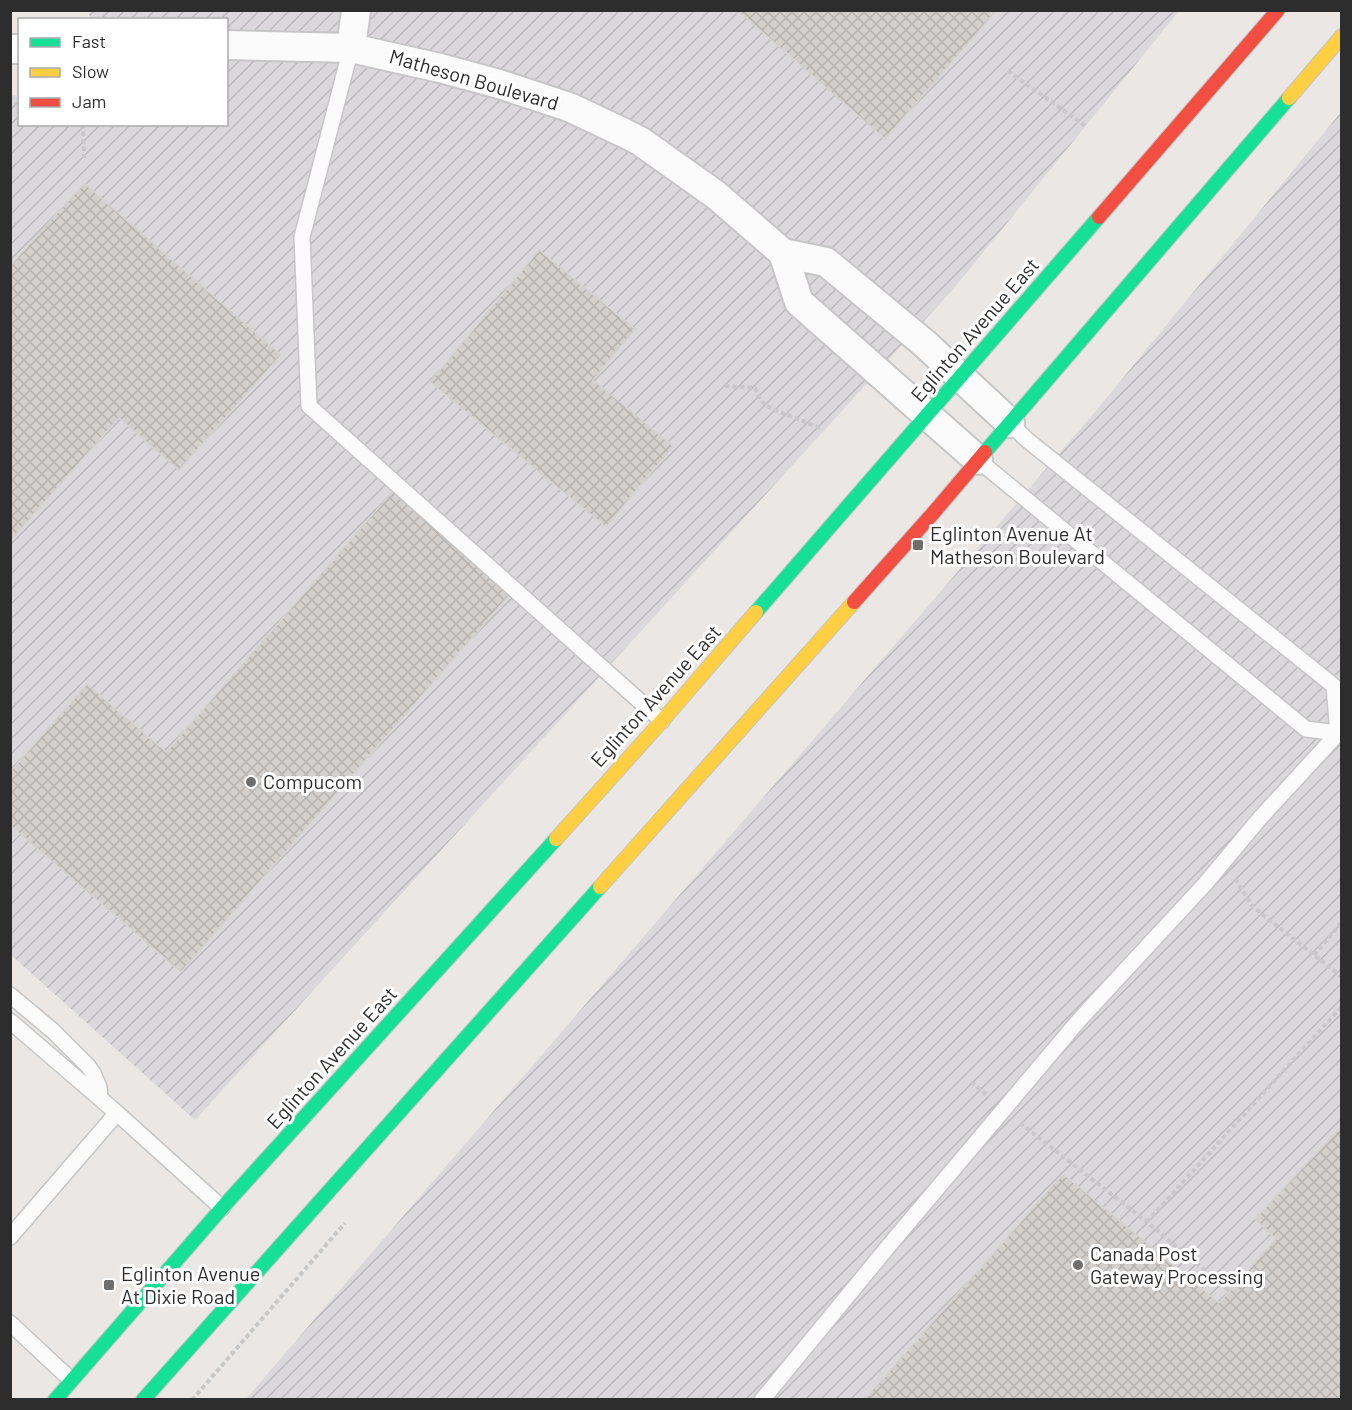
<svg xmlns="http://www.w3.org/2000/svg" width="1352" height="1410" viewBox="0 0 1352 1410" font-family="Barlow,sans-serif">
<style>
.industrial{fill:url(#industrial-furrows)}
.building{fill:url(#building-cross-hatch);stroke:#d5d3d0;stroke-width:1.5}
.lines{fill:none;stroke-linecap:round;stroke-linejoin:round}
.lane-casing{stroke:#c6c6c6;stroke-width:18}
.street-casing{stroke:#c6c6c6;stroke-width:32}
.fast-casing{stroke:#c6c4c3;stroke-width:16}
.slow-casing{stroke:#c6c4c3;stroke-width:16}
.jam-casing{stroke:#c6c4c3;stroke-width:16}
.path{stroke:#c8c8c8;stroke-width:4;stroke-dasharray:4.5 3;stroke-linecap:butt}
.lane{stroke:#fcfbfb;stroke-width:15}
.street{stroke:#fcfbfb;stroke-width:28}
.fast{stroke:#16e098;stroke-width:14}
.slow{stroke:#ffcf43;stroke-width:14}
.jam{stroke:#f24e42;stroke-width:14}
.poi-dot{fill:#6f6e6d;stroke:#fff;stroke-width:2}
.labels{text-anchor:middle;stroke-width:6;stroke-linejoin:round;paint-order:stroke}
.street-label{font-size:20px;fill:#2d2d2d;stroke:#fff}
.poi-label{font-size:20px;fill:#2d2d2d;stroke:#fff;text-anchor:start}
</style>
<defs>
<pattern id="industrial-furrows" width="10" height="10" patternUnits="userSpaceOnUse" patternTransform="scale(1.5)"><rect width="10" height="10" fill="#dbd8db"/><path d="M-1 1l2-2M0 10L10 0M9 11l2-2" fill="none" stroke="#bcbabc"/></pattern>
<pattern id="building-cross-hatch" width="8" height="8" patternUnits="userSpaceOnUse" patternTransform="scale(1.5)"><rect width="8" height="8" fill="#d2cfcd"/><path d="M0 0l8 8M0 8l8-8" fill="none" stroke="#b5b2b0"/></pattern>
</defs>
<rect width="100%" height="100%" fill="#eae7e4"/>
<path class="industrial" d="M89 11H1179L955 287 195 1120 11 955V95L19 96 20 124H226V20L90 19Z
M1341 112V1399L245 1400 1095 412Z"/>
<path class="building" d="M737 10H997L885 139Z
M84 183 281 355 179 470 119 418 10 541V266Z
M539 250 635 329 593 380 673 446 606 527 430 382Z
M394 490 512 592 181 972 10 825V772L87 684 166 752Z
M1342 1126V1400H864L1063 1174 1219 1303 1276 1239 1255 1219Z"/>
<g class="lines">
<defs>
<path id="lane" d="M351 48 302 237 309 406 662 721
M978 460 1306 729 1338 733 1334 686 1026 439 1010 423
M10 995 53 1031 88 1066 93 1073 99 1087 100 1098
M10 1021 117 1113
M10 1237 117 1113 222 1208
M10 1323 71 1380
M762 1400 892 1242 1080 1019 1205 884 1261 817 1342 729"/>
<path id="street" d="M226 45 351 48 440 68 499 84 569 107 622 132 640 141 716 195 783 253 826 262 924 343 1010 423
M351 48 356 10
M10 49H20
M783 253 799 302 978 460"/>
<path id="fast" d="M985 452 1289 98
M756 612 1099 217
M55 1400 222 1208 556 839
M143 1400 600 887"/>
<path id="slow" d="M1289 98 1342 36
M556 839 662 721 756 612
M600 887 854 602"/>
<path id="jam" d="M1099 217 1278 10
M854 602 935 511 985 452"/>
</defs>
<use href="#lane" class="lane-casing"/>
<use href="#street" class="street-casing"/>
<use href="#fast" class="fast-casing"/>
<use href="#slow" class="slow-casing"/>
<use href="#jam" class="jam-casing"/>
<path class="path" d="M1008 71 1087 127
M83 124 84 158
M725 386 755 388 760 400 770 408 823 429
M1235 879 1253 907 1342 977
M1314 955 1342 922
M971 1082 989 1097
M1020 1123 1147 1222 1229 1291
M1147 1222 1342 1006
M192 1400 345 1223"/>
<use href="#lane" class="lane"/>
<use href="#street" class="street"/>
<use href="#fast" class="fast"/>
<use href="#slow" class="slow"/>
<use href="#jam" class="jam"/>
</g>
<g class="poi-dot">
<rect x="912" y="539" width="12" height="12" rx="3"/>
<circle cx="251" cy="782" r="6"/>
<circle cx="1078" cy="1265" r="6"/>
<rect x="103" y="1279" width="12" height="12" rx="3"/>
</g>
<g class="labels">
<g class="street-label">
<text transform="translate(474 80) rotate(16)" y="7">Matheson Boulevard</text>
<text transform="translate(975 330) rotate(-49)" y="7">Eglinton Avenue East</text>
<text transform="translate(656 696) rotate(-48)" y="7">Eglinton Avenue East</text>
<text transform="translate(332 1058) rotate(-48)" y="7">Eglinton Avenue East</text>
</g>
<g class="poi-label">
<text x="930" y="541">Eglinton Avenue At<tspan x="930" dy="23">Matheson Boulevard</tspan></text>
<text x="263" y="789">Compucom</text>
<text x="1090" y="1261">Canada Post<tspan x="1090" dy="23">Gateway Processing</tspan></text>
<text x="121" y="1281">Eglinton Avenue<tspan x="121" dy="23">At Dixie Road</tspan></text>
</g>
</g>
<rect width="1352" height="1410" fill="none" stroke="#2d2d2d" stroke-width="24"/>
<rect x="18" y="18" width="210" height="108" fill="#ffffff" stroke="#ababab" stroke-width="1.5"/>
<rect x="30" y="38" width="30" height="9" fill="#16e098" stroke="#ababab" stroke-width="1.5"/>
<text x="72" y="48" font-size="18" fill="#2d2d2d">Fast</text>
<rect x="30" y="68" width="30" height="9" fill="#ffcf43" stroke="#ababab" stroke-width="1.5"/>
<text x="72" y="78" font-size="18" fill="#2d2d2d">Slow</text>
<rect x="30" y="98" width="30" height="9" fill="#f24e42" stroke="#ababab" stroke-width="1.5"/>
<text x="72" y="108" font-size="18" fill="#2d2d2d">Jam</text>
</svg>
